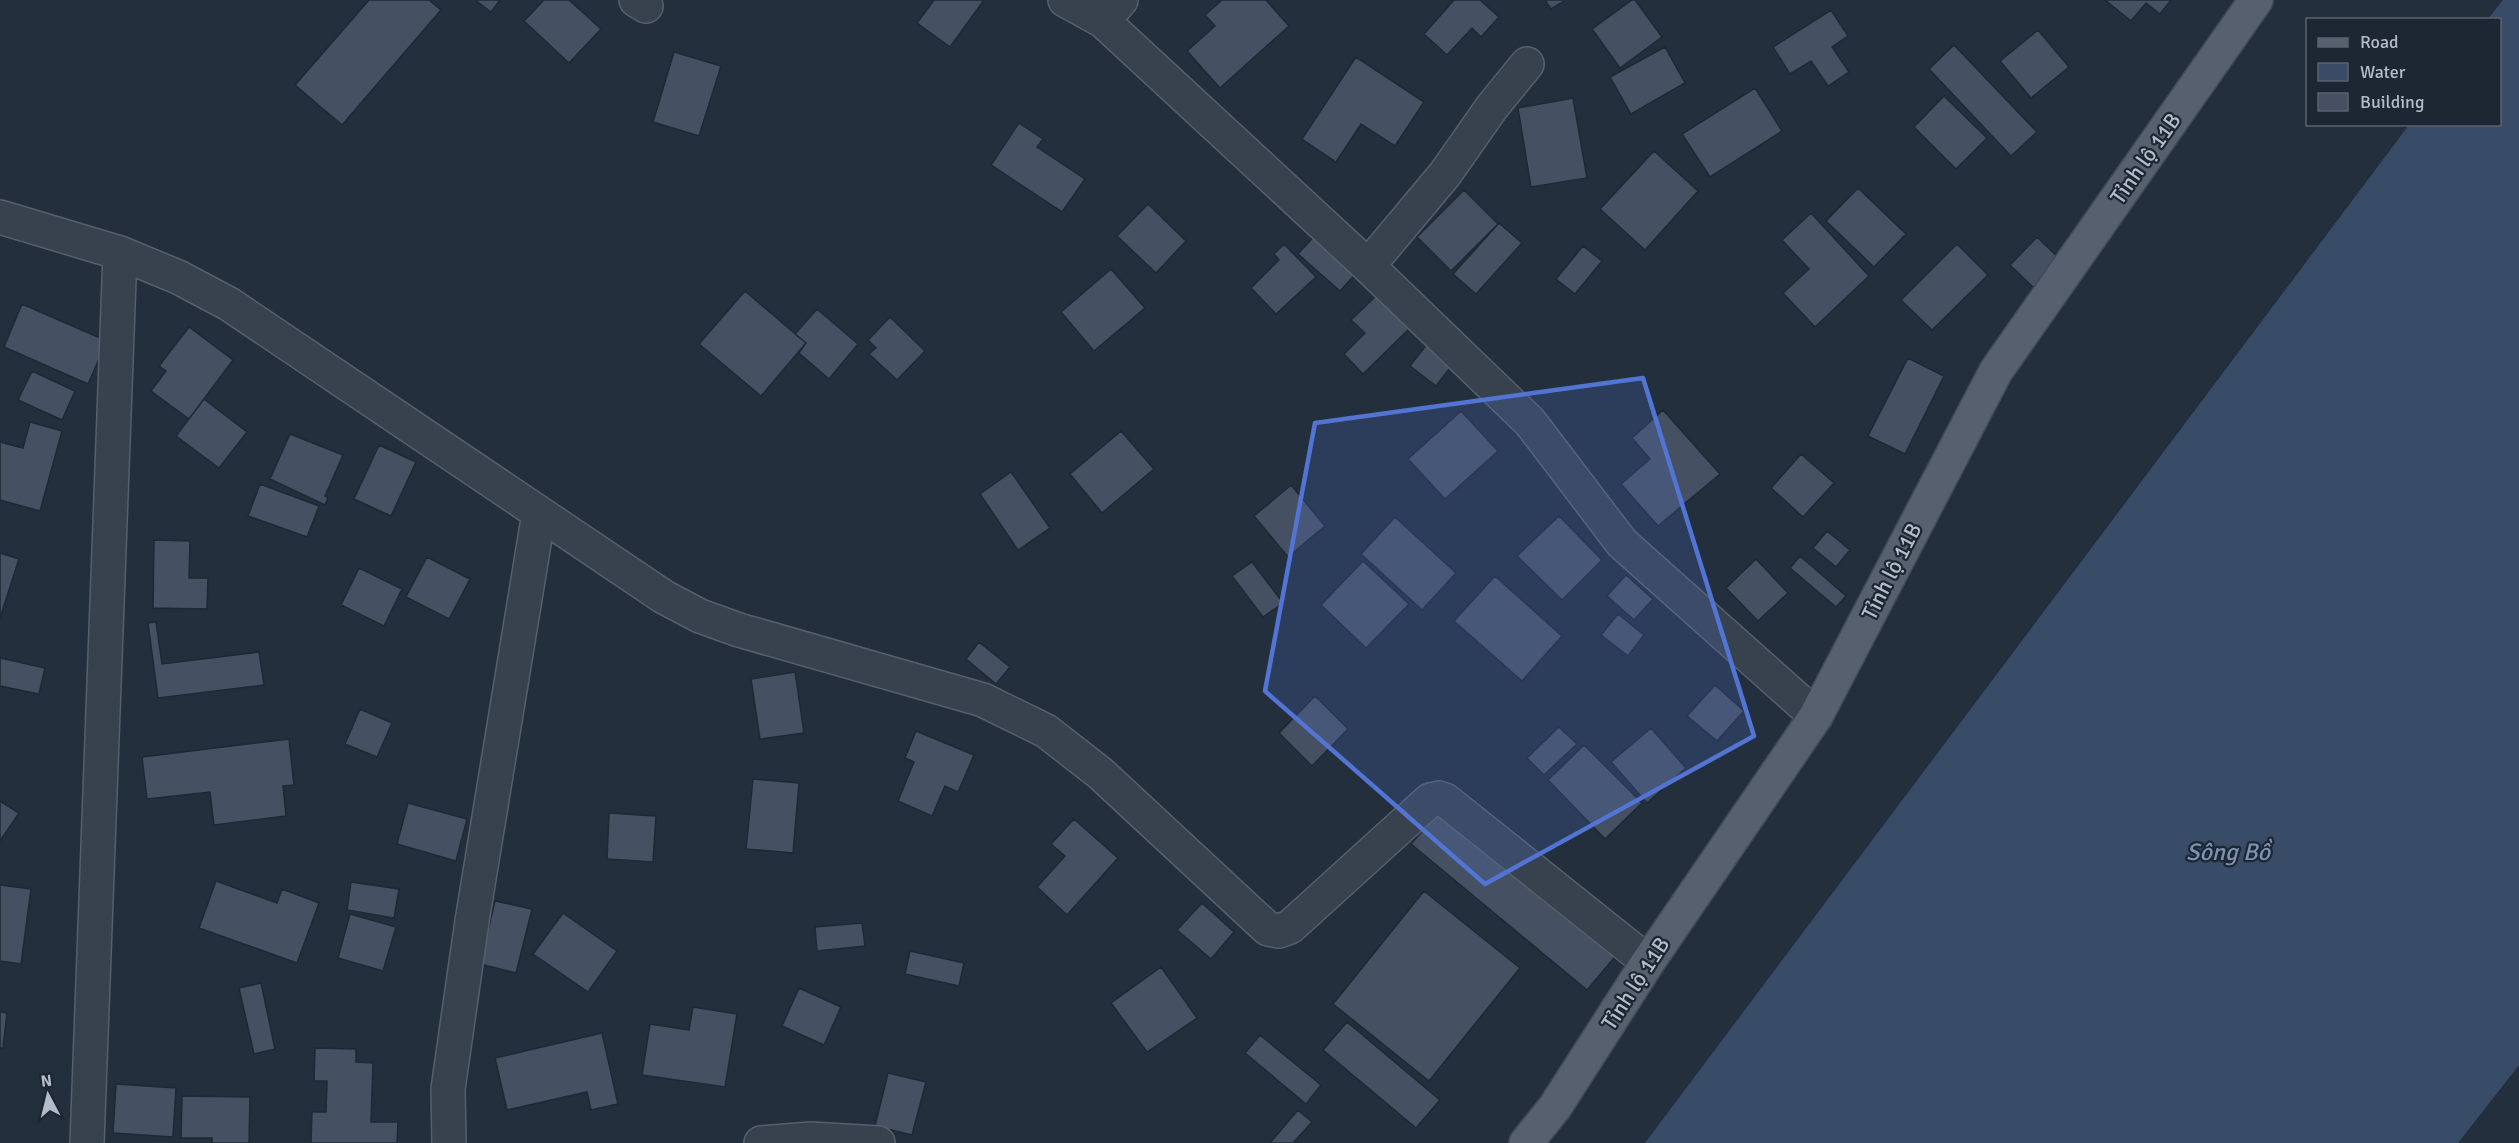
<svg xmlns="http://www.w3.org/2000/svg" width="2519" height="1143" viewBox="0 0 2519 1143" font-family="Signika,sans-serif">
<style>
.water{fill:#394c67}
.building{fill:#455162;stroke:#1f2835;stroke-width:1.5}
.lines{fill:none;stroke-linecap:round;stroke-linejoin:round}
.minor-casing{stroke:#565f6c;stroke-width:36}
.major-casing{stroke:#414a57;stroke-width:36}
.minor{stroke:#38414e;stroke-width:33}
.major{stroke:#56606e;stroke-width:33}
.marked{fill:#5274d3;fill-opacity:0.2;stroke:#5274d3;stroke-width:4.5;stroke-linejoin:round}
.labels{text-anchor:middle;stroke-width:4.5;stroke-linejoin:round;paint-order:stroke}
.street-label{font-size:22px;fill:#b4bcc9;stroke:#1d2633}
.water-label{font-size:24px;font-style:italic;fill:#7c92b1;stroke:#1d2633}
</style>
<rect width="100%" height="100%" fill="#242f3e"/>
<path class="water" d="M2503 0H2519V1065L2458 1143H1645L2409 125 2500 124V20L2488 19Z"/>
<path class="building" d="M369 0H429L441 10 342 125 295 85Z
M475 0H500L491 12Z
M544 0H569L601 29 569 63 524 21Z
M934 0H984L950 47 917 23Z
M1222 0H1266L1289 26 1220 88 1187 51 1215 26 1205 15Z
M1454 0H1480L1499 17 1481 37 1472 28 1447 55 1424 34Z
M1545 0H1566L1551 9Z
M1632 0H1635L1662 37 1620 68 1592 29Z
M2105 0H2171L2160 14 2146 3 2131 21Z
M1831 10 1848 36 1832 47 1849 72 1828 86 1811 61 1790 74 1773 47Z
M2038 30 2069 67 2031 98 2000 61Z
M1954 45 2037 132 2011 156 1929 69Z
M1665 47 1685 83 1631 114 1610 77Z
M674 52 721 66 699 136 653 122Z
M1356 57 1424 102 1395 146 1361 124 1336 162 1302 139Z
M1755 88 1782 131 1710 177 1682 134Z
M1944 96 1987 138 1956 169 1914 127Z
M1573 98 1587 178 1531 187 1518 108Z
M1019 123 1043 139 1037 147 1085 179 1062 212 991 165Z
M1654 151 1698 191 1645 250 1600 209Z
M1858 188 1906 234 1874 267 1826 221Z
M1464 190 1498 224 1451 271 1417 237Z
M1148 204 1186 241 1156 273 1117 236Z
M1811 213 1869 276 1815 327 1783 293 1809 269 1782 240Z
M1499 223 1522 243 1476 294 1453 274Z
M1318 232 1360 269 1340 291 1298 254Z
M2037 237 2061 260 2034 288 2010 265Z
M1284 244 1316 277 1276 314 1251 288 1279 260 1274 254Z
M1957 244 1988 275 1932 330 1901 300Z
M1583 246 1602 261 1575 294 1556 279Z
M1111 269 1145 308 1094 351 1061 312Z
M745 291 806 343 761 396 699 344Z
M1378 294 1411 327 1363 374 1344 354 1365 333 1351 320Z
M22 304 107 341 88 384 4 347Z
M817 309 858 344 829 379 799 353 806 343 795 334Z
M890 317 925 351 897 380 869 354 876 348 868 340Z
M189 327 233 360 189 419 151 391 166 371 159 366Z
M1427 344 1453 364 1436 386 1410 366Z
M1908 358 1944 376 1905 454 1868 436Z
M32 371 75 391 62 420 18 400Z
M204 399 247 432 219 468 176 436Z
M1663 410 1720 474 1658 526 1621 484 1650 459 1632 438Z
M1461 411 1498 451 1445 499 1408 459Z
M30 422 62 431 40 511 0 500V442L23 448Z
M1121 431 1154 469 1102 513 1070 474Z
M290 434 343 455 325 496 328 498 325 505 270 479Z
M379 445 416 462 391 516 354 499Z
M1801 454 1834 483 1803 517 1771 488Z
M1011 472 1050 528 1018 550 980 494Z
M260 484 319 506 307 537 248 516Z
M1291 485 1325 526 1288 557 1254 516Z
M1559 516 1602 560 1562 600 1517 556Z
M1395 517 1456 573 1422 610 1361 554Z
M1827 531 1850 550 1836 567 1813 548Z
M154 540 190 541 189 578H208L207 609 153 608Z
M0 553 19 559 0 618Z
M1800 556 1846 596 1836 607 1790 568Z
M427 557 470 579 449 619 406 597Z
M1756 559 1788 593 1758 621 1726 588Z
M1363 561 1409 604 1366 648 1321 605Z
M1252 562 1283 603 1263 617 1232 576Z
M359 568 402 589 384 626 341 605Z
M1626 575 1653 599 1634 620 1607 596Z
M1495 576 1562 636 1522 681 1454 621Z
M1618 614 1644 635 1628 656 1601 635Z
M156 622 162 664 259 652 264 685 158 698 148 623Z
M979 642 1010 667 996 684 966 659Z
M0 658 45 668 39 694 0 686Z
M795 672 804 733 760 739 751 679Z
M1715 685 1744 711 1717 741 1687 716Z
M1315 696 1348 729 1312 766 1279 733Z
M360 709 392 723 377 757 345 744Z
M1559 727 1577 744 1544 775 1527 758Z
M1651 728 1686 768 1647 803 1611 762Z
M916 731 974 755 958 792 945 786 932 816 898 801 914 762 905 758Z
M289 739 294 785 283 786 286 816 214 825 210 792 147 799 142 757Z
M1584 745 1642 803 1605 839 1548 780Z
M753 779 799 783 793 853 746 849Z
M0 801 19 813 0 841Z
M408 803 467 819 456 861 397 844Z
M1444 806 1619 952 1587 990 1411 844Z
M609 813 656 816 653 862 607 859Z
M1074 819 1118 858 1067 915 1037 887 1065 856 1051 844Z
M216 881 277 903 282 889 319 903 297 963 199 928Z
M351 882 399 889 394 918 347 910Z
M0 885 31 889 21 964 0 961Z
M1424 891 1520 968 1429 1081 1333 1004Z
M495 901 532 909 516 973 480 964Z
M1202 903 1234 932 1211 959 1177 930Z
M563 913 617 951 588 992 533 954Z
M350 914 396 927 383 971 338 958Z
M862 923 865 946 817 951 815 927Z
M910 951 964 963 959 986 905 974Z
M1161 967 1197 1018 1147 1052 1111 1003Z
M261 983 275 1049 254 1054 239 988Z
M799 988 841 1007 824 1045 782 1026Z
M693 1007 737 1014 725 1087 642 1075 650 1024 689 1030Z
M0 1012 7 1013 3 1048H0Z
M1347 1022 1440 1100 1416 1128 1323 1050Z
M602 1033 618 1104 591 1110 587 1092 507 1110 495 1058Z
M1260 1035 1321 1085 1306 1104 1245 1053Z
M315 1048 356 1049V1062L373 1063 371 1122H398L397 1143H311L312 1112H326L327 1081H314Z
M888 1073 926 1082 912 1135 875 1126Z
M116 1084 176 1088 173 1137 113 1133Z
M182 1096 250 1097 249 1143H212V1138H181Z
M1298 1110 1312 1122 1293 1143H1270Z"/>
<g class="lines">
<defs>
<path id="minor" d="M636 0 646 6
M1065 0 1103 21 1368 266 1530 422 1622 543 1816 716
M1103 21 1121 0
M0 217 120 253 178 277 229 304 664 597 700 616 739 630 983 700 1046 731 1100 773 1268 929 1279 931 1290 927 1430 800 1439 798 1445 800 1648 962
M1368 266 1445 174 1492 107 1527 64
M87 1143 120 253
M449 1143 448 1089 472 921 539 513
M761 1143 811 1139 878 1143"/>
<path id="major" d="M1526 1143 1555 1107 1648 962 1816 716 1996 371 2256 0"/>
</defs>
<use href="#minor" class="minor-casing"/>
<use href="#major" class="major-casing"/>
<use href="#minor" class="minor"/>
<use href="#major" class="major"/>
</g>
<path class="marked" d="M1643 378 1754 736 1485 884 1265 691 1315 423Z"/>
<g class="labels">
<g class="street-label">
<text transform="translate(2145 158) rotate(-55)" y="8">Tỉnh lộ 11B</text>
<text transform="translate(1891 571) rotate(-63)" y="8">Tỉnh lộ 11B</text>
<text transform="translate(1635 983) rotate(-57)" y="8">Tỉnh lộ 11B</text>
</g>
<g class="water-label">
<text x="2228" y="860">Sông Bồ</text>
</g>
</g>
<rect x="2306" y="18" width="195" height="108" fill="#1d2633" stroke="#59626f" stroke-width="1.5"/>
<rect x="2318" y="38" width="30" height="9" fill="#56606e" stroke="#59626f" stroke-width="1.5"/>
<text x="2360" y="48" font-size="18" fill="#b4bcc9">Road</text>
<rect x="2318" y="63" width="30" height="18" fill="#394c67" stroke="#59626f" stroke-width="1.5"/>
<text x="2360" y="78" font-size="18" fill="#b4bcc9">Water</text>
<rect x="2318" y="93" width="30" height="18" fill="#455162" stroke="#59626f" stroke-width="1.5"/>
<text x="2360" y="108" font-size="18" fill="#b4bcc9">Building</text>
<g transform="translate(48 1095) rotate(353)" stroke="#1d2633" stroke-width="4.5" paint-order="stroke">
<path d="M0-4.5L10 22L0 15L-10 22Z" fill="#b4bcc9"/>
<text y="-9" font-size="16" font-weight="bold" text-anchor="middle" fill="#b4bcc9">N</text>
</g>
</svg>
